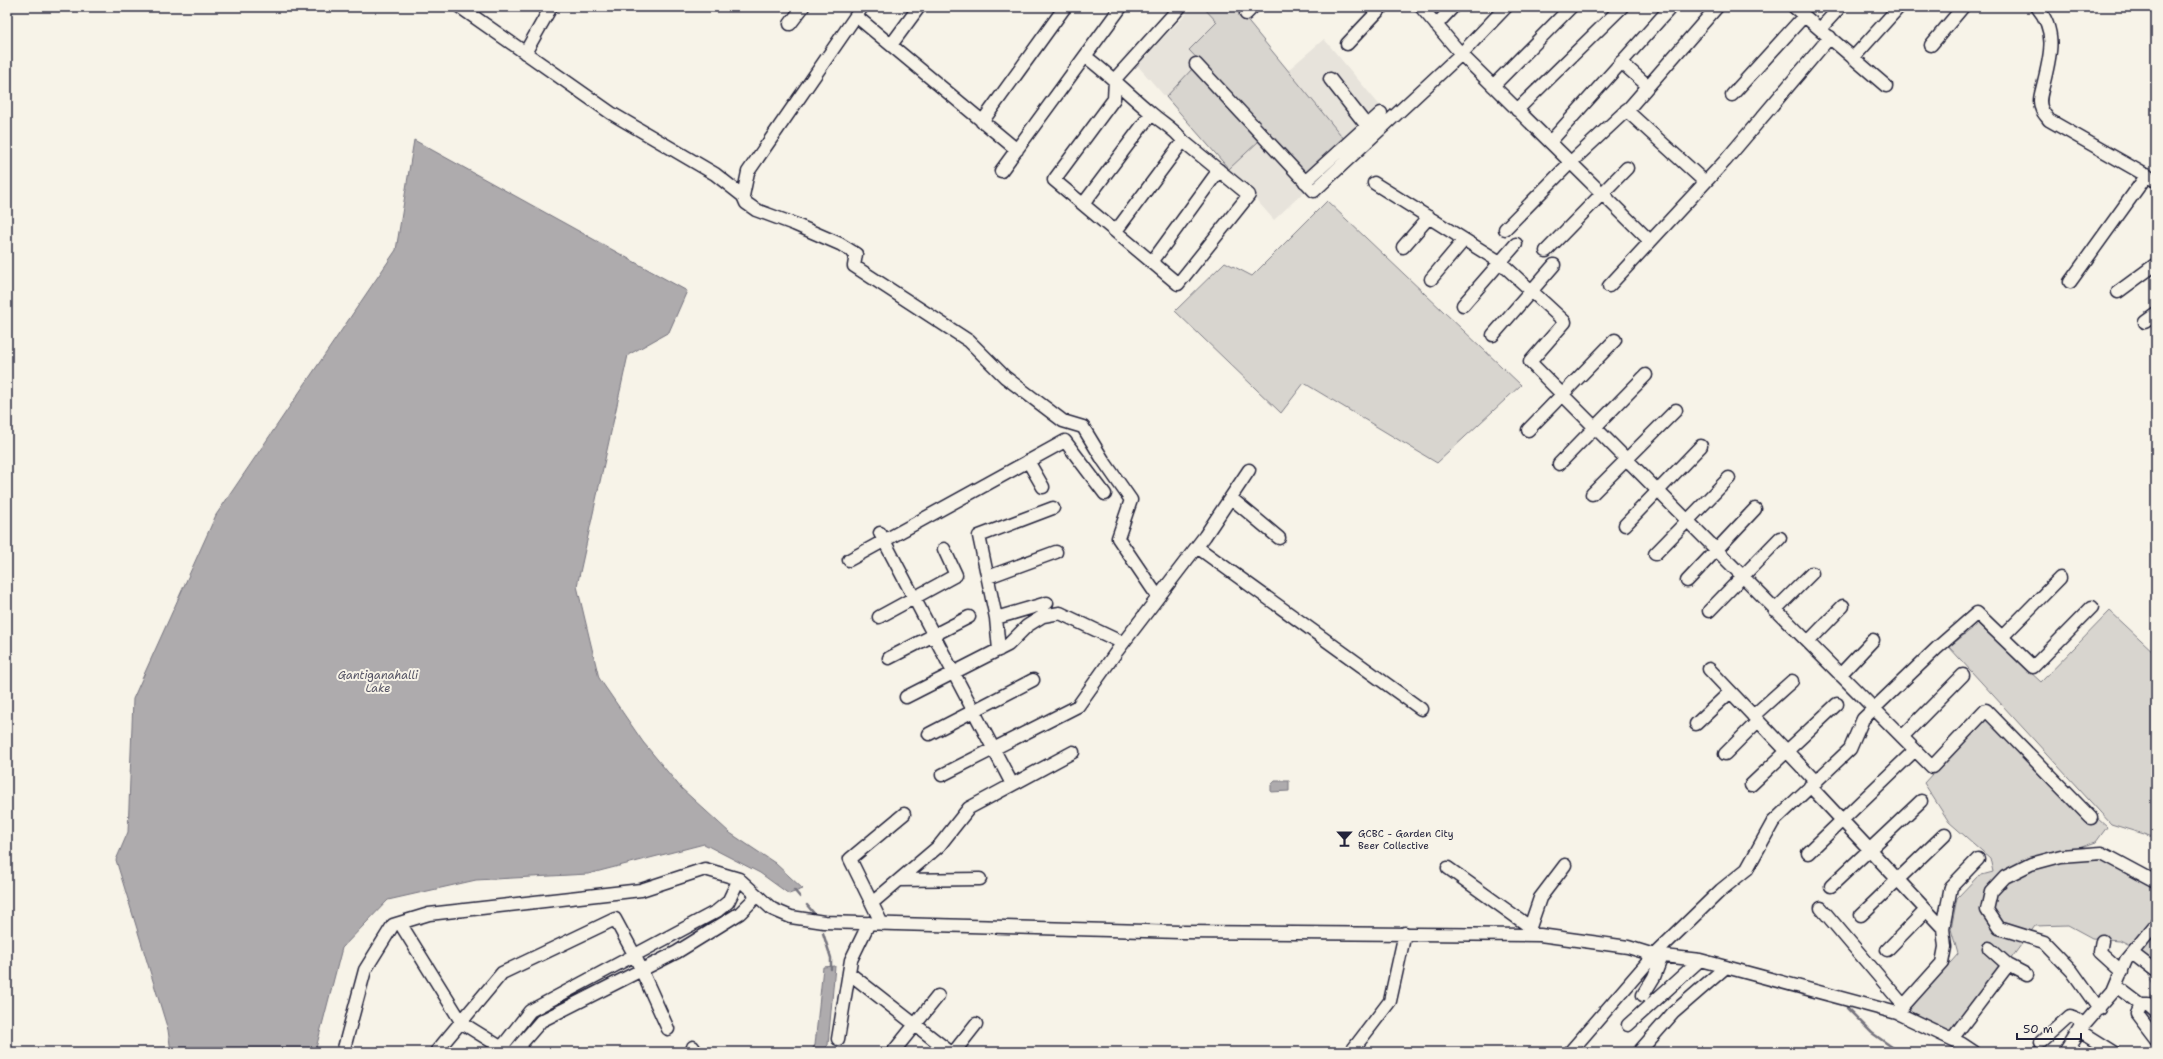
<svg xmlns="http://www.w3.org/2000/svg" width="2163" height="1059" viewBox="0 0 2163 1059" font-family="'Shantell Sans',sans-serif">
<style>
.built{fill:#e7e3db}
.green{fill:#d8d5cf;stroke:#7d7c85}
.water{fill:#aeabad;stroke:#76747f}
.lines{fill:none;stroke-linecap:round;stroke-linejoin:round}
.stream{stroke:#76747f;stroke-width:2.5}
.minor-casing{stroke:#22223b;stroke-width:15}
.minor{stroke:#f7f3e8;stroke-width:12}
.labels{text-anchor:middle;stroke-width:4;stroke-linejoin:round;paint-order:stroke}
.poi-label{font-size:10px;fill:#22223b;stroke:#f7f3e8;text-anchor:start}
.water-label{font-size:11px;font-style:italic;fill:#535263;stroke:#f7f3e8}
</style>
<rect width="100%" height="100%" fill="#f7f3e8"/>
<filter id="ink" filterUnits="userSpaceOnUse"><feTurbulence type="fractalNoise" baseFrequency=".025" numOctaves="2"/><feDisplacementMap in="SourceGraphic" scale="8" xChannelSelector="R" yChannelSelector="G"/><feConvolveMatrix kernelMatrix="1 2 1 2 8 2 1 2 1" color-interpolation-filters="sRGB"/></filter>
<g filter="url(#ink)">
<path class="built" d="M1193 7H1236L1288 70 1324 39 1387 114 1274 220 1137 65Z"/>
<path class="green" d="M1203 7H1236L1345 140 1307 175 1189 50 1217 22Z
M1193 68 1260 140 1229 169 1166 97Z
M1327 201 1521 385 1437 463 1304 383 1281 413 1175 311 1225 262 1252 276Z
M2110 611 2156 654V838L2111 824 1949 647 1978 624 2041 682Z
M1984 717 2107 827 2096 842 2037 863 2102 853 2156 886V1044L2144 1014 2155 988 2130 945 2120 940 2092 938 2068 925 2035 926 1952 1039 1908 1011 1958 954 1951 929 1957 898 1978 876 1993 872 1990 858 1949 822 1924 783Z"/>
<path class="water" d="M414 140 687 291 669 332 628 355 577 586 599 678 643 742 681 788 730 833 775 863 803 889 789 894 760 873 704 844 588 874 476 880 388 900 342 948 315 1052H171L168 1030 116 860 128 832 133 699 216 515 396 250Z
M1275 781H1289V791L1271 792V785Z
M835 966 828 1045 821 1052H810L815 1045 823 967Z"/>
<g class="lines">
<path class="stream" d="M794 890 800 897
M807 905 817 917
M823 933 831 958V969
M1847 1008 1872 1033 1899 1052"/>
<defs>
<path id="minor" d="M460 7 611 113 715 174 743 196 746 203 756 210 794 224 840 244 856 254 854 266 969 341 1005 377 1063 421 1083 427 1103 460 1131 500 1118 538 1158 597
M1421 7 1461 54 1650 241
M1794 7 1886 86
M2037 7C2058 32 2050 57 2043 86 2041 94 2038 102 2042 110 2043 113 2047 117 2049 120L2156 181
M1246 14 1253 7
M856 16 1017 150
M790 24 803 7
M1436 25 1453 7
M1820 29 1840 7
M1347 44 1382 7
M891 45 919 7
M1931 45 1963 7
M525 53 551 7
M1086 57C1109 74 1129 95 1151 113 1162 123 1175 129 1183 141L1249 195 1178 284 1054 180 1114 99 1115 79 1180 7
M1853 58 1899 7
M1621 62 1648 86
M1196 64 1314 191 1461 54 1506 7
M1330 79 1367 126
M1493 86 1571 7
M1732 95 1804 16
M1517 110 1622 7
M1626 110 1705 182
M982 122 1065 7
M1550 142 1671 7
M1001 171 1121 7
M1305 182 1381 113
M1374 183 1500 262 1565 322 1530 362 1932 767 1986 710 2091 818
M743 196 748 172 862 7
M1084 203 1151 114
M1505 229 1570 163 1630 107 1717 7
M1116 231 1183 141
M1403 247 1429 217
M1546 251 1627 168
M1152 262 1219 170
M1431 279 1464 240
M2070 282 2147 175
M1609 286 1725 161 1830 37
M2118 292 2156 264
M1463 305 1516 244
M2145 322 2156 314
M1493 335 1554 265
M1528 430 1615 340
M1028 461 1043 487
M1559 464 1646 375
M1592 494 1676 410
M1231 498 1279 538
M1625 525 1701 446
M880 533 1012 784
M1197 547 1421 709
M1655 554 1729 478
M849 560 1065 441 1105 494
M988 577 1056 552
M1687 581 1755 509
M1775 610 1812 573
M1709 611 1780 538
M879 617 956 575 944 549
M996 618 1047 603
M2002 637 2060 578
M1808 642 1843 606
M999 650 996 618 979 536 1053 508
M889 658 969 617
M1709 669 1816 782
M1840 675 1873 640
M906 697 1008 645 1027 626 1043 616 1060 613 1123 643
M1753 716 1792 681
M1696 724 1730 692
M929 734 1033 680
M1902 737 1963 675
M1725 754 1758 721
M942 775 1078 706 1117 651 1205 536 1249 470
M1751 785 1837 704
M1810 786 1943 928
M1808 853 1915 750
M1448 868 1530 927V935
M899 880 980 879
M1831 886 1921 801
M872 903 939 846 969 808 1073 752
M1821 908 1904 1006
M1861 915 1945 834
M400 923 462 1023 507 1051
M882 924 850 859 904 814
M1530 927 1540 898 1565 865
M2102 941 2100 952 2122 972
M1989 948 2008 965
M1887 950 1926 910
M2132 953 2154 970
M849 973 950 1052
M2116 986 2141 1005H2148L2156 1012
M1643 995 1654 977 1662 956
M2141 1005 2137 1014 2156 1039
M2099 1009 2072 971 2044 942 1999 928 1987 910 1991 892 2005 877 2031 864 2061 856 2102 853 2156 882
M1897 1013 1942 963 1945 947 1943 928 1951 887 1978 859
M1628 1025 1700 960
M2079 1030 2114 1052
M838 1039 851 960 869 923
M1952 1039 2008 965 2027 975
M2041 1042 2070 1016 2074 1017 2084 1025
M693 1047 696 1052
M343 1052 365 970 393 925 429 914 641 890 705 869 739 879 772 909 791 917 824 922 1180 932 1540 935 1628 947 1654 955 1700 960 1726 967 1897 1013 1962 1044 1974 1052
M436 1052 502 973 615 919 635 956 668 1029
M498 1052 530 1011 717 911 728 902 739 879
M514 1052 541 1021 677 952 740 913 757 896
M893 1052 938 996
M954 1052 976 1024
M1351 1052 1390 1001 1405 933
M1570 1052 1654 955 1721 890 1747 869 1773 822 1850 749 1863 719 1937 648 1977 613 2033 667 2092 607
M1639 1052 1673 1013 1726 967
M2065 1052 2079 1030 2113 991 2126 960 2156 924"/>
</defs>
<use href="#minor" class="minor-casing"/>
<use href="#minor" class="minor"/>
</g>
</g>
<defs>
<symbol id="bar-bare" viewBox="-9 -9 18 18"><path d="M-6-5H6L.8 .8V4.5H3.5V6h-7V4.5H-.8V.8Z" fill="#22223b" stroke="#f7f3e8" stroke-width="2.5" paint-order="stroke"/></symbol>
</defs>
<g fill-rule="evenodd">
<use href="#bar-bare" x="1332" y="826" width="25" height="25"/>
</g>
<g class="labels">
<g class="poi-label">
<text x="1358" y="837">GCBC - Garden City<tspan x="1358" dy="12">Beer Collective</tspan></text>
</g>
<g class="water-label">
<text x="378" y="679">Gantiganahalli<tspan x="378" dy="13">Lake</tspan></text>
</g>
</g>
<rect width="2163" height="1059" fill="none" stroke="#f7f3e8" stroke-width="24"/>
<rect x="12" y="12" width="2139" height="1035" fill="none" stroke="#22223b" stroke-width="1.5" filter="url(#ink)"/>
<path d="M2017 1033v6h64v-6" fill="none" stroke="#22223b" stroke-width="2"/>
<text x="2023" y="1033" font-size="12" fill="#22223b" stroke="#f7f3e8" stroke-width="3" paint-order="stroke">50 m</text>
</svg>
